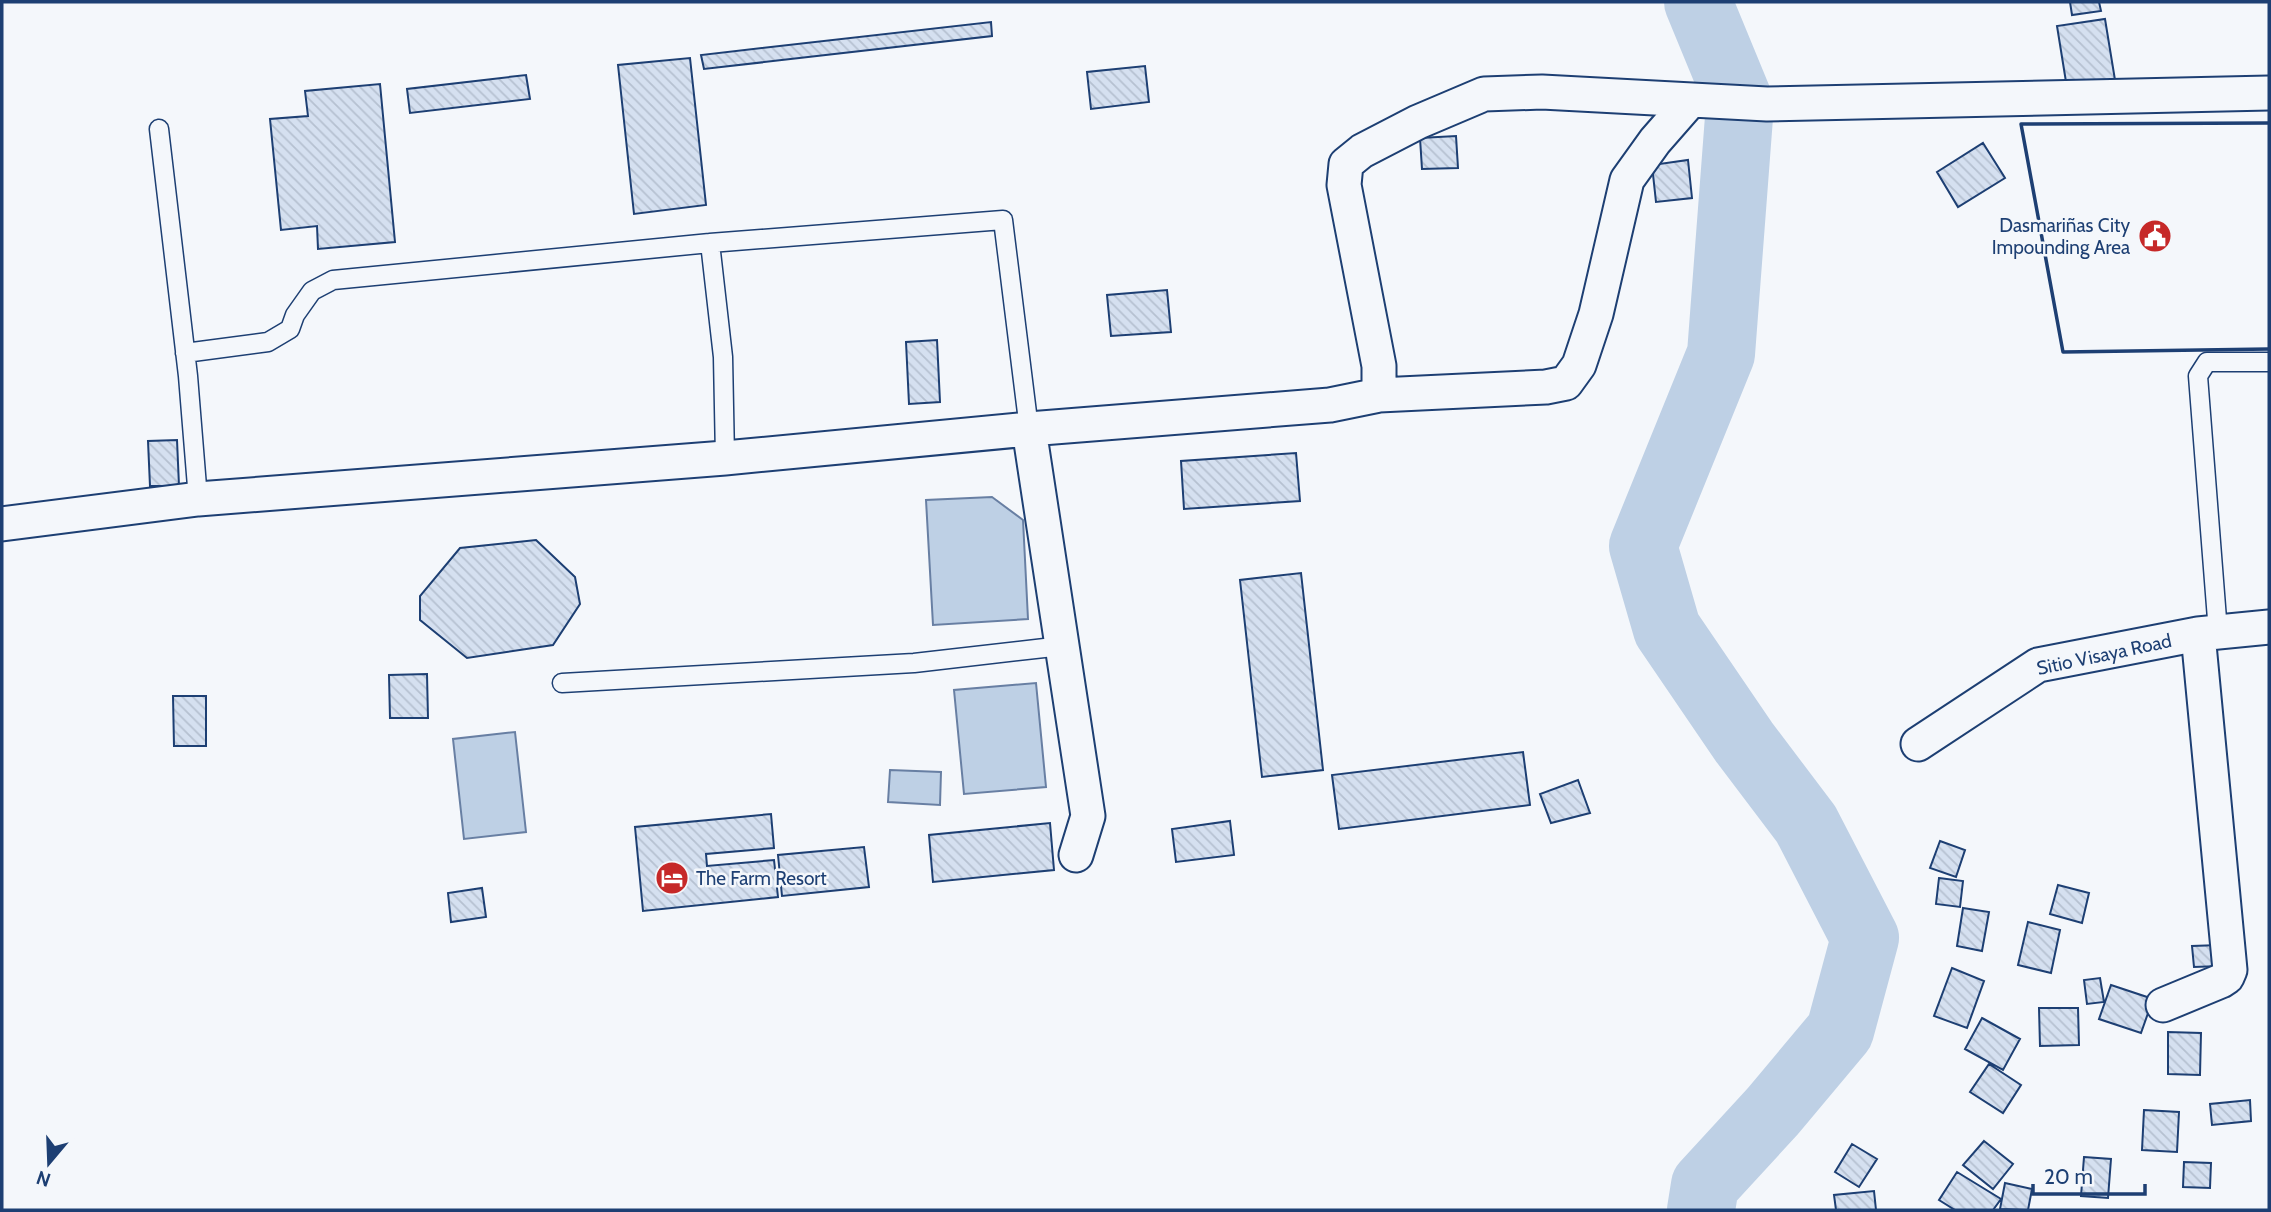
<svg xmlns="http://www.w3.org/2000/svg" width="2271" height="1212" viewBox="0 0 2271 1212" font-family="Cabin,sans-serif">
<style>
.water{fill:#bed0e5;stroke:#687fa3;stroke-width:2}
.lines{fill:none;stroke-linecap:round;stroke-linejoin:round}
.river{stroke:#bed0e5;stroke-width:68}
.building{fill:url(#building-back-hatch);stroke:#1d3f73;stroke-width:2}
.service-casing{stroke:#1d3f73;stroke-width:21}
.minor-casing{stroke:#1d3f73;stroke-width:37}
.service{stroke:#f4f7fb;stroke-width:18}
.minor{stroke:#f4f7fb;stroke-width:33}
.wall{stroke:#1d3f73;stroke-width:3.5}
.labels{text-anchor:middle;stroke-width:5;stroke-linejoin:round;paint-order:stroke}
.poi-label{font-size:19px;fill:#1d3f73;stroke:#f4f7fb;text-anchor:end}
.street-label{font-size:19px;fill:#1d3f73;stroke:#f4f7fb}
</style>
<defs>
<pattern id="building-back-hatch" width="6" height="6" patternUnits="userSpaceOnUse" patternTransform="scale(1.75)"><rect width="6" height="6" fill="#d5e0f0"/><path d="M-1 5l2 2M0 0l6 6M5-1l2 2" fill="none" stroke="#b6c1d1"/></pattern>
</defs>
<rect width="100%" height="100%" fill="#f4f7fb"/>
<path class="water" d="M992 497 1023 520 1028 619 933 625 926 500Z
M1036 683 1046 787 964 794 954 690Z
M515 732 526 832 464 839 453 739Z
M890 770 941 772 940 805 888 802Z"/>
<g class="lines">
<path class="river" d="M1698 2 1740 104 1721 354 1643 546 1667 629 1744 742 1806 824 1865 938 1840 1031 1773 1111 1705 1185 1701 1210"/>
</g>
<path class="building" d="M2070 2H2099L2101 11 2072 15Z
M2105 19 2115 80 2067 88 2057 26Z
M991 22 992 36 704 69 701 55Z
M690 58 706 205 634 214 618 65Z
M1145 66 1149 102 1091 109 1087 72Z
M526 75 530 99 410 113 407 89Z
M380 84 395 242 318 249 317 226 281 230 270 119 308 116 305 91Z
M1456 136 1458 168 1422 169 1420 138Z
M1983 143 2005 178 1958 207 1937 172Z
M1688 160 1692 198 1656 202 1652 165Z
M1167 290 1171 332 1111 336 1107 295Z
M937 340 940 402 909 404 906 342Z
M177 440 179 486H150L148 441Z
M1296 453 1300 501 1184 509 1181 461Z
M536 540 575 577 580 604 553 645 467 658 420 620V596L460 548Z
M1301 573 1323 770 1262 777 1240 580Z
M427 674 428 718H390L389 675Z
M173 696H206V746H174Z
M1523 752 1530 805 1339 829 1332 775Z
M1578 780 1590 813 1551 823 1540 794Z
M771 814 774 848 706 854 707 866 774 860 778 897 643 911 635 827Z
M1230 821 1234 855 1176 862 1172 829Z
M1050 823 1054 870 933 882 929 835Z
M1940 841 1965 850 1956 877 1930 868Z
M864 847 869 887 782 896 778 855Z
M1939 878 1963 881 1960 907 1936 904Z
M2058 885 2089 893 2082 923 2050 914Z
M482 888 486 917 451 922 448 893Z
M1963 908 1989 912 1982 951 1957 946Z
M2028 922 2060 930 2051 973 2018 965Z
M2220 945 2221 966 2194 967 2192 946Z
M1952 968 1984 981 1967 1028 1934 1016Z
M2100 978 2104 1002 2087 1004 2084 980Z
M2111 985 2153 999 2141 1033 2099 1019Z
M2039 1008H2078L2079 1045 2040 1046Z
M1982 1018 2020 1039 2003 1070 1965 1049Z
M2168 1032 2201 1033 2200 1075 2168 1074Z
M1989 1064 2021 1085 2003 1113 1970 1092Z
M2250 1100 2251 1121 2212 1125 2210 1104Z
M2144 1110 2179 1112 2177 1152 2142 1150Z
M1984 1141 2013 1164 1993 1189 1963 1165Z
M1852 1144 1877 1159 1859 1187 1835 1172Z
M2084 1157 2111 1159 2108 1198 2081 1196Z
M2184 1162 2211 1163 2210 1188 2183 1187Z
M1957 1172 2001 1199 1993 1210H1955L1939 1200Z
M2005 1183 2032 1189 2028 1210 2000 1209Z
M1874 1191 1876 1210H1836L1834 1195Z"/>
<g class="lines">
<defs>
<path id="service" d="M159 129 188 376 198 499
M710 243 723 357 725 458
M185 353 268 342 290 329 295 315 312 291 333 280 710 243 1003 220 1029 429
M2218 632 2198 376 2207 362H2269
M562 683 914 663 1062 646"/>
<path id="minor" d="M1379 395 1546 387 1566 383 1579 365 1596 314 1627 180 1655 141 1690 101
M1029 429 1330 405 1379 395V366L1344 185 1346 164 1362 151 1418 122 1484 94 1542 92 1767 104 2269 93
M2 524 198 499 725 458 1029 429 1088 816 1076 855
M1918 744 2038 665 2198 634 2269 627
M2163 1005 2221 981 2227 977 2230 970 2198 634"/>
</defs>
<use href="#service" class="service-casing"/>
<use href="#minor" class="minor-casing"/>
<use href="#service" class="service"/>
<use href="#minor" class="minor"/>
<path class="wall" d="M2269 123 2021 124 2063 352 2269 349"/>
</g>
<defs>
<symbol id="civic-disc" viewBox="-11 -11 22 22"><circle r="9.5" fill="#c62828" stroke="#f4f7fb"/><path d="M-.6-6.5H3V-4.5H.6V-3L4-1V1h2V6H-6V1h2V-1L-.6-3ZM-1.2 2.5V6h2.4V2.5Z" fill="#fff"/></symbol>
<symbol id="hotel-disc" viewBox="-11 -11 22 22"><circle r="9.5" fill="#c62828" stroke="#f4f7fb"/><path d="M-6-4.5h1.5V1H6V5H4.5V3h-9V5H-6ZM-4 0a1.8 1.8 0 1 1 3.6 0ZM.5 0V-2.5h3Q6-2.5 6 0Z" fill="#fff"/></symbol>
</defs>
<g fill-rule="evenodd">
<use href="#civic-disc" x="2136" y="217" width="38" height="38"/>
<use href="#hotel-disc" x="653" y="859" width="38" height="38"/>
</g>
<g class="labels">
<g class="poi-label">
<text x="2130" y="232">Dasmariñas City<tspan x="2130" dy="22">Impounding Area</tspan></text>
<text x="696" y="885" text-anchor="start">The Farm Resort</text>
</g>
<g class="street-label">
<text transform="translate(2104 654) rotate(-12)" y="7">Sitio Visaya Road</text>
</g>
</g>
<rect width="2271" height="1212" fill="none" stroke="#1d3f73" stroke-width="7"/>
<g transform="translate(49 1163) rotate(199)" stroke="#f4f7fb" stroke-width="5" paint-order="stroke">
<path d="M0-5L12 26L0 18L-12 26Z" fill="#1d3f73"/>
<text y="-10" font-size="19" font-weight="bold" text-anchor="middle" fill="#1d3f73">N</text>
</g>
<path d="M2033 1184v10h112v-10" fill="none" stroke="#1d3f73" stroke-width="3.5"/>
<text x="2044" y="1184" font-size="21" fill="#1d3f73" stroke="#f4f7fb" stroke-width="5" paint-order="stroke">20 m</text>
</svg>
